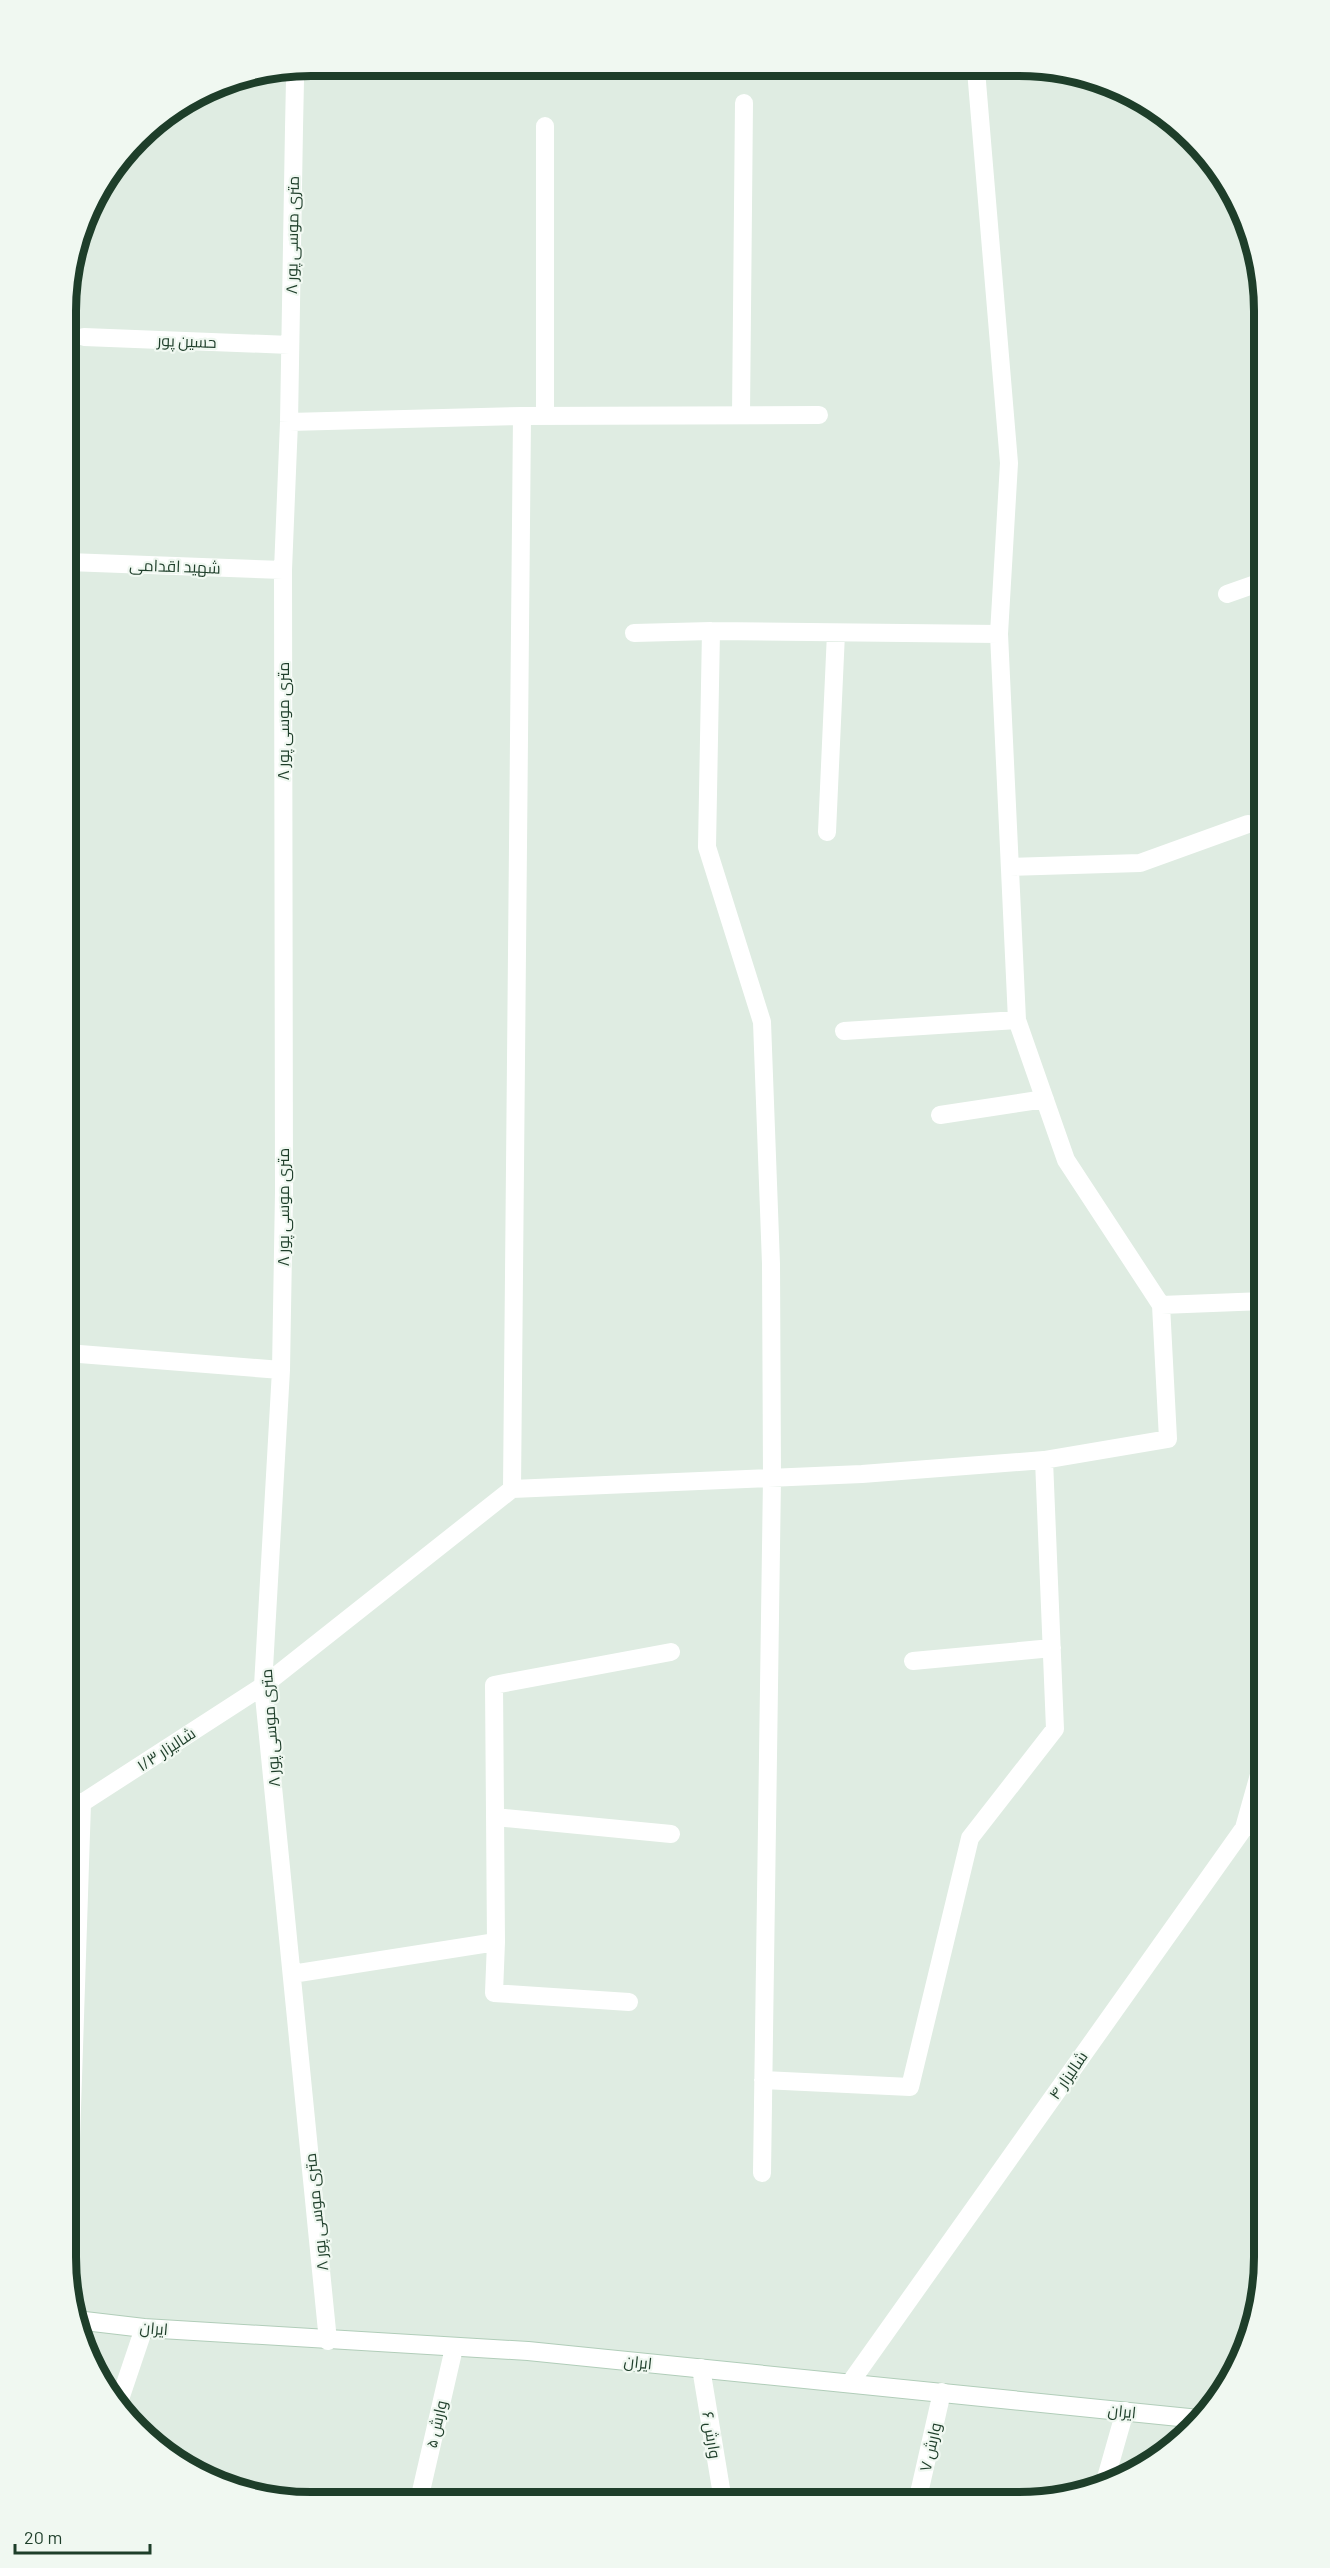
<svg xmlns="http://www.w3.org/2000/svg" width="1330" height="2568" viewBox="0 0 1330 2568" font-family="Barlow,Cairo,sans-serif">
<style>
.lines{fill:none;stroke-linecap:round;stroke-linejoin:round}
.secondary-casing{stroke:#b1cdb9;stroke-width:20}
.street{stroke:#fff;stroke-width:18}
.secondary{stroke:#fff;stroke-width:18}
.labels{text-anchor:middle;stroke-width:4.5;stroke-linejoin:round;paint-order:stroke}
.street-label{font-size:16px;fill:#1e3e2a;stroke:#f0f8f1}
.rim{fill:none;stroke:#1e3e2a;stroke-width:8}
</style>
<rect width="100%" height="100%" fill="#dfece2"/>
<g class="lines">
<defs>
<path id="secondary" d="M76 2320 144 2328 528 2351 1199 2419"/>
</defs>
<use href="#secondary" class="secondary-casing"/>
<path class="street" d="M291 70 295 80 294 128 289 422 283 570 284 1192 281 1370 263 1686 328 2341
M545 126V416
M84 337 290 345
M741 415 744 103
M289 422 522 416 819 415
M68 562 283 570
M1227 594 1264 581
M711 631 707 847 762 1022 771 1264 772 1478 762 2173
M634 633 711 631 999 634
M827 832 836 633
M1010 867 1140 863 1248 824
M844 1031 1017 1020
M940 1115 1045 1099
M1161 1305 1264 1301
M67 1353 281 1370
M512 1489 522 416
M913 1661 1052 1648
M66 1801 82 1803 263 1686 512 1489 862 1474 1044 1460 1168 1439 1161 1305 1066 1160 1017 1020 999 634 1009 463 976 70
M495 1817 671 1834
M1244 1828 1264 1824
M292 1974 496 1942
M629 2002 494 1993 496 1942 494 1685 671 1652
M763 2080 910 2087 970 1838 1055 1729 1044 1460
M67 2261 82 1803
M1261 2283 1263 2271
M701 2368 723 2501
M850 2383 1244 1828 1264 1757
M118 2405 144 2328
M1104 2485 1125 2411
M419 2500 454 2348
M917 2502 942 2392"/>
<use href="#secondary" class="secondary"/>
</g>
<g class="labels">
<g class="street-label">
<text transform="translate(292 235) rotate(-89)" y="6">۸ متری موسی پور</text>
<text transform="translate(187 341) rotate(2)" y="6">حسین پور</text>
<text transform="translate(175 566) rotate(2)" y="6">شهید اقدامی</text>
<text transform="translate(283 721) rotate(-90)" y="6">۸ متری موسی پور</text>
<text transform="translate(283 1207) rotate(-90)" y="6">۸ متری موسی پور</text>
<text transform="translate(270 1728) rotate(-94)" y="6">۸ متری موسی پور</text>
<text transform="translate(166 1749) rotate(-33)" y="6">شالیزار ۱/۳</text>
<text transform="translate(1068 2075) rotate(-55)" y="6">شالیزار ۴</text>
<text transform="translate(316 2212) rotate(-96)" y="6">۸ متری موسی پور</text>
<text transform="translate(154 2328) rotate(5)" y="6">ایران</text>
<text transform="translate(638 2362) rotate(6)" y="6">ایران</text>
<text transform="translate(1122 2411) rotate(6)" y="6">ایران</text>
<text transform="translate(436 2424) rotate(-77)" y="6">وارش ۵</text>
<text transform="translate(712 2435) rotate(81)" y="6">وارش ۶</text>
<text transform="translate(930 2447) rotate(-77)" y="6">وارش ۷</text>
</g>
</g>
<path d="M0 0H1330V2568H0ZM311 76H1019A235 235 0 0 1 1254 311V2257A235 235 0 0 1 1019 2492H311A235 235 0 0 1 76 2257V311A235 235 0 0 1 311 76Z" fill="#f0f8f1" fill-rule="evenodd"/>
<path class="rim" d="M311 76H1019A235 235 0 0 1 1254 311V2257A235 235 0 0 1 1019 2492H311A235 235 0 0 1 76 2257V311A235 235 0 0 1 311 76Z"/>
<path d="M15 2544v9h135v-9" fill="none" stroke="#1e3e2a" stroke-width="3"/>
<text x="24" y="2544" font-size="18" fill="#1e3e2a" stroke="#f0f8f1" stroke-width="4.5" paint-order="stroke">20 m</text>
</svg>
